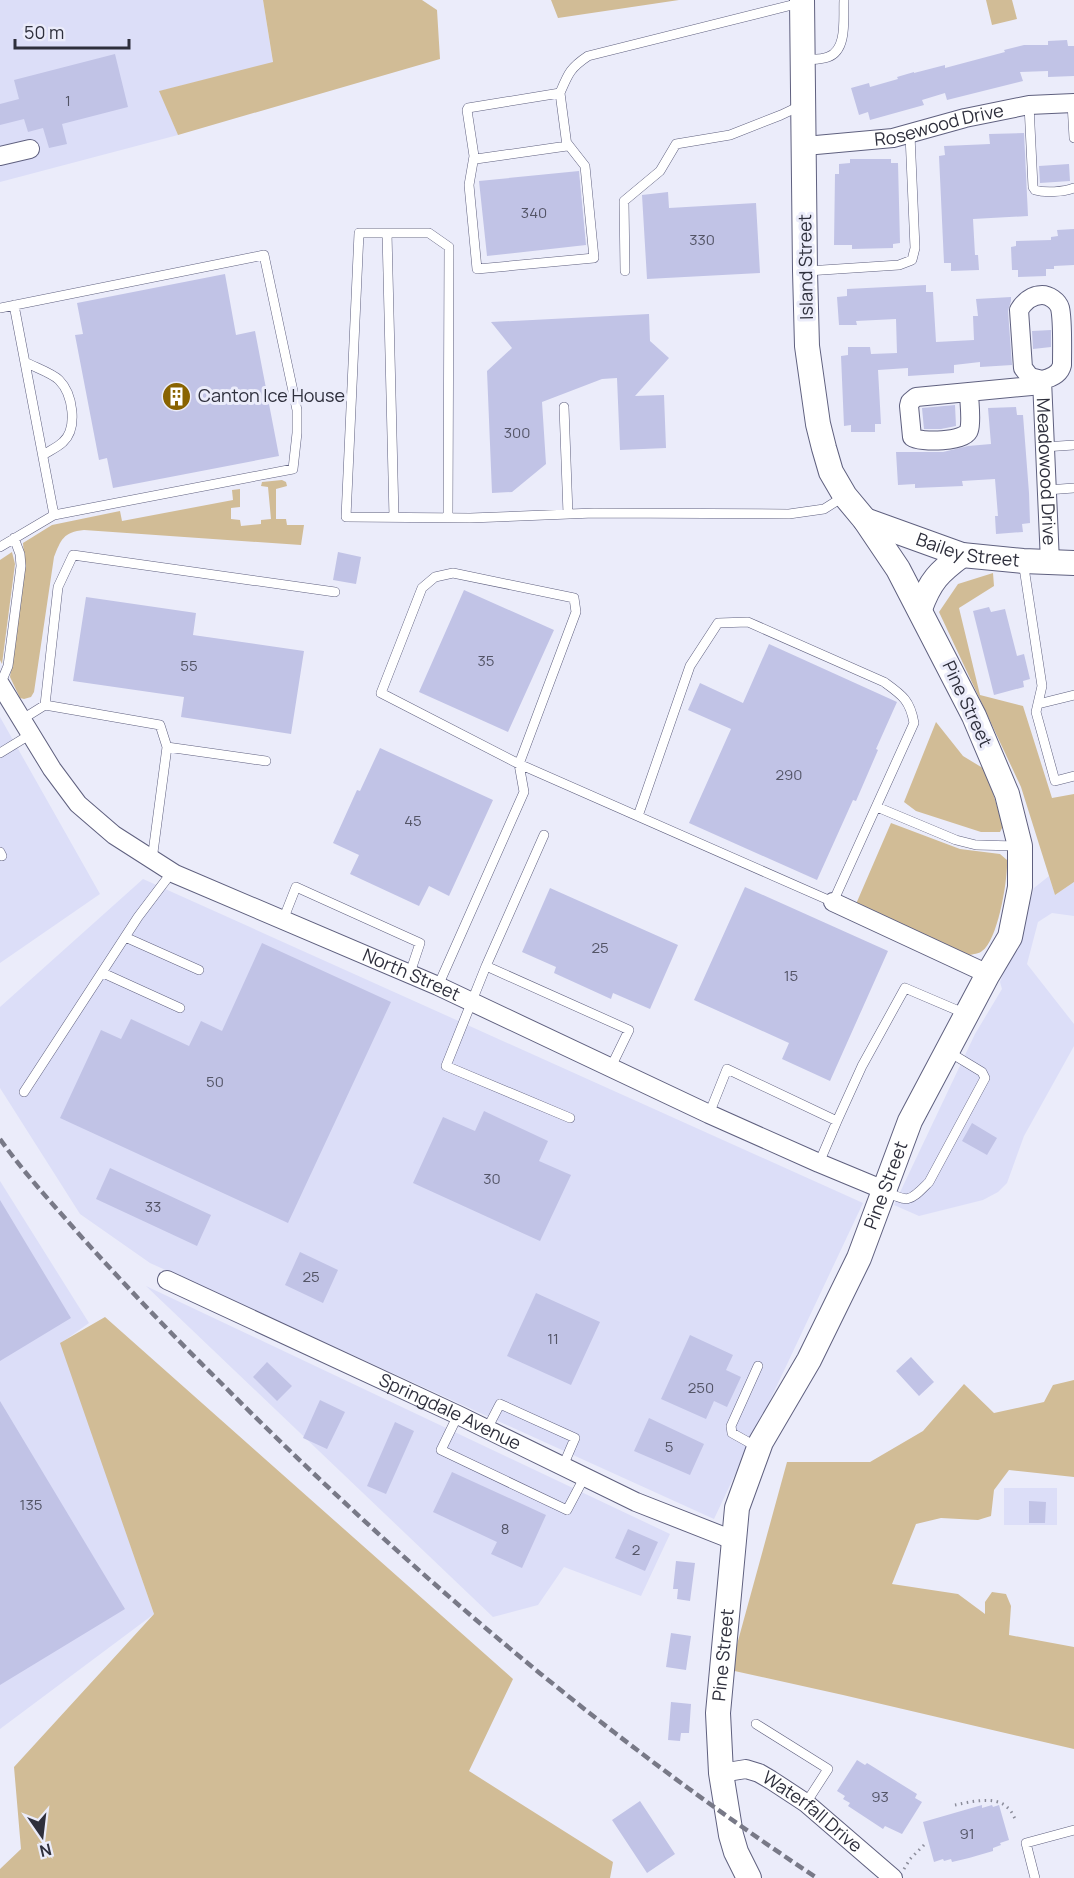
<svg xmlns="http://www.w3.org/2000/svg" width="1074" height="1878" viewBox="0 0 1074 1878" font-family="Manrope,sans-serif">
<style>
.built{fill:#dcdef8}
.green{fill:#d1bc96}
.building{fill:#c1c3e6}
.lines{fill:none;stroke-linecap:round;stroke-linejoin:round}
.lane-casing{stroke:#5f607f;stroke-width:10}
.street-casing{stroke:#5f607f;stroke-width:20}
.secondary-casing{stroke:#5f607f;stroke-width:26}
.path{stroke:#8b8c9a;stroke-width:3;stroke-dasharray:1.5 4.5;stroke-linecap:butt}
.lane{stroke:#fff;stroke-width:9}
.street{stroke:#fff;stroke-width:18}
.secondary{stroke:#fff;stroke-width:24}
.rail{stroke:#787987;stroke-width:4.5;stroke-dasharray:9 4.5;stroke-linecap:butt}
.labels{text-anchor:middle;stroke-width:6;stroke-linejoin:round;paint-order:stroke}
.number-label{font-size:15px;fill:#535466}
.street-label{font-size:18px;fill:#2e2f3c;stroke:#ebecfa}
.poi-label{font-size:18px;fill:#2e2f3c;stroke:#ebecfa;text-anchor:start}
</style>
<rect width="100%" height="100%" fill="#ebecfa"/>
<path class="built" d="M0 0H263L273 63 160 91 178 135 0 182Z
M0 717 100 894 0 963Z
M1049 876 1055 895 1074 882V916L1052 913 1038 922 1027 964 1074 1024V1046L1024 1136 1007 1183 998 1192 983 1200 919 1216 894 1205 975 1034 1002 989 1000 982 1028 908 1034 888Z
M143 879 863 1203 714 1519 150 1263 80 1214 0 1088V1007Z
M0 1181 89 1323 61 1343 154 1614 0 1729Z
M146 1286 670 1534 641 1596 564 1567 538 1605 493 1617Z
M1004 1488H1057V1525H1004Z"/>
<path class="green" d="M263 0H422L437 10 440 59 178 135 159 91 273 62Z
M551 0H679L558 18Z
M986 0H1012L1017 19 992 25Z
M282 480 286 482 287 486 276 489V519H286L287 525H304L301 545 84 530C63 532 61 540 54 557L34 692 31 697 24 699 20 698 10 677 22 583 24 557 23 543 52 525 120 511 122 521 233 500 232 490 240 489V507L231 508V519L240 520 241 526 261 524V520L271 519 268 487 261 486 262 482Z
M12 552 15 564 2 664 0 660V560Z
M993 573 994 586 959 608 980 695 1023 706 1052 798 1074 794V882L1055 895 1021 787 939 612 958 584Z
M936 722 963 756 986 770 1003 826 1000 832H981L916 811 904 802Z
M891 823 960 849 1000 854 1007 860C1008 879 998 940 982 951 979 954 973 954 969 955L856 904Z
M105 1317 513 1679 469 1771 613 1862 610 1878H0V1869L21 1849 14 1767 154 1614 60 1343Z
M1074 1380V1477L1009 1470 994 1490 991 1516 978 1520 941 1518 916 1524 892 1584 958 1594 985 1614V1602L992 1592 1006 1594 1011 1606 1009 1635 1074 1647V1749L843 1695 730 1670 787 1462H870L923 1431 964 1384 994 1413 1044 1402 1053 1385Z"/>
<path class="building" d="M1067 40 1068 46H1074V76L1048 77V71L1020 72 1023 81 947 100 945 93 922 100 924 105 870 120 868 112 859 115 851 88 869 83 870 87 898 79 897 77 914 72V73L945 65V68L1005 52 1004 50 1024 45H1048V41Z
M115 54 128 107 62 124 67 144 49 148 43 128 28 132 24 119 0 125V104L19 99 14 80Z
M1024 133 1028 216 973 219 975 255H978L979 270 951 271V263H944L939 156 945 155 944 146 990 144 989 134Z
M850 159H891V163H898L900 243 893 244V248L852 249V245H834L835 174H839V164L850 163Z
M1069 164 1070 181 1040 183 1039 166Z
M579 171 586 245 487 256 479 181Z
M668 192 669 208 756 203 760 273 647 279 642 195Z
M1074 229V265L1054 266V269H1046V276L1018 277V270H1012L1011 247 1016 246V241L1051 240V237L1058 236 1057 230Z
M225 274 236 335 255 331 279 456 113 488 107 458 99 460 75 335 83 334 77 303Z
M926 285V292H933L936 342 974 340 973 316H978L976 299 1011 297V301L1008 311 1012 365 980 367V362L954 365V373L908 376V368L878 370 881 424H875V432H851V425L844 426 841 356 848 355V347H870L871 354 897 353 896 319 856 321 857 325H839L837 297 847 296V289Z
M649 314 650 341 669 358 635 396 664 395 666 448 620 450 617 378 602 379 542 402 546 464 512 492 492 493 487 371 512 348 491 322Z
M1051 330V347L1033 349 1032 331Z
M955 405 956 426 941 429H924L922 408Z
M1016 407 1017 415H1023L1029 493 1030 523 1022 524 1023 532 996 534 995 516H998L995 479 962 481 963 486 915 488V484L898 485 896 452H943L968 446 991 444 988 408Z
M338 552 361 557 356 584 333 580Z
M464 590 554 630 508 732 419 692Z
M86 597 196 613 193 635 304 651 291 734 181 717 184 697 73 681Z
M989 607 991 612 1005 609 1017 656 1024 654 1030 679 1023 681 1024 687 994 695 973 611Z
M769 644 897 702 876 749 878 750 856 801 853 800 817 880 689 823 731 729 688 710 700 683 743 703Z
M380 748 493 800 449 896 429 886 419 906 350 874 359 855 333 843 357 790 360 791Z
M745 887 888 951 830 1081 782 1059 789 1043 694 1000Z
M550 888 678 945 650 1009 613 993 611 999 554 973 556 967 522 952Z
M262 943 391 1002 288 1223 60 1118 101 1030 121 1039 131 1019 189 1046 201 1021 222 1031Z
M484 1111 548 1141 539 1161 571 1175 540 1241 413 1183 443 1117 475 1131Z
M972 1123 997 1138 987 1155 962 1141Z
M110 1168 211 1215 197 1246 96 1199Z
M0 1200 71 1318 0 1361Z
M300 1252 338 1270 323 1303 285 1285Z
M536 1293 600 1322 571 1385 507 1356Z
M690 1335 733 1355 726 1370 741 1377 727 1407 714 1401 706 1419 661 1399Z
M911 1357 934 1382 919 1396 896 1371Z
M267 1362 292 1386 277 1401 253 1377Z
M320 1400 345 1412 327 1449 303 1438Z
M0 1401 125 1609 0 1685Z
M649 1418 704 1444 690 1475 634 1451Z
M395 1422 414 1431 386 1494 367 1486Z
M452 1472 546 1515 522 1568 491 1554 497 1542 433 1512Z
M1029 1501 1046 1502 1045 1523H1029Z
M628 1529 658 1542 645 1571 615 1558Z
M676 1561 695 1563 690 1601 677 1599 678 1589H673Z
M671 1633 691 1636 686 1670 666 1667Z
M671 1702 691 1704 689 1733H681L680 1741 668 1740Z
M857 1760 865 1765 867 1763 917 1794 915 1798 922 1802 902 1834 885 1826 883 1829 848 1806 850 1803 843 1799 845 1796 837 1791Z
M640 1801 675 1854 647 1873 612 1820Z
M982 1805V1808L992 1805 993 1807 999 1805 1009 1840 1000 1843 1001 1845 993 1848V1851L969 1858 952 1862 951 1859 944 1861 943 1859 934 1862 923 1822Z"/>
<g class="lines">
<defs>
<path id="lane" d="M803 60C811 59 820 60 828 57 848 50 843 17 844 0
M560 93 567 146 476 159 474 156 467 110 468 108 560 93C568 74 570 68 588 56L800 3
M1072 103 1074 138
M1029 105 1033 187 1035 190C1045 193 1064 192 1074 188
M474 156 469 185 477 269 594 258 585 166 567 143
M387 233 394 517
M625 271 624 201 660 171 676 144 730 135 781 115 802 105
M807 271 899 265 912 260 915 248 910 135
M14 305 54 515
M0 308 264 255 297 410V433L293 469 54 515 0 547
M25 362C34 367 52 373 59 380 73 394 78 428 63 442 58 447 49 451 43 455
M564 407 568 514
M1044 447 1074 445
M1047 490 1074 488
M448 518 449 247 429 233H359L346 517 470 518 594 513 789 514 824 509 843 497
M1023 561 1042 686 1036 712 1055 781 1074 776
M0 685 8 666 21 566 20 554 14 538
M1038 704 1074 695
M45 705 58 587 73 555 335 592
M21 720 45 705 160 725 167 747
M0 753 31 734
M877 807 956 840 976 845 1018 846
M0 852 2 856
M152 860 167 747 266 761
M283 920 296 887 420 943 410 973
M125 937 199 970
M486 966 544 835
M103 973 180 1008
M438 986 524 792 519 764 381 693 422 588 435 577 453 573 574 598 576 612 519 764 833 902 914 723C910 700 902 695 884 682L748 622 718 623 690 666 638 816
M24 1092 138 917 172 872
M709 1114 727 1069 837 1121 819 1163
M570 1118 446 1066 486 966 629 1030 611 1067
M837 1121 862 1066 905 988 966 1014
M884 1190C909 1204 910 1201 929 1182L985 1078 982 1072 949 1052
M458 1415 441 1450 567 1510 585 1476
M487 1429 500 1404 575 1438 563 1466
M757 1447 732 1433 731 1426 758 1366
M756 1724 828 1769 806 1803
M1035 1878 1026 1843 1074 1830"/>
<g id="street">
<path id="s1" d="M805 146 893 138 965 118 1029 105 1074 103"/>
<path d="M0 156 30 149"/>
<path id="s2" d="M1042 380 1030 377 1023 368 1019 310C1024 302 1032 295 1042 295 1049 295 1058 301 1060 308 1063 321 1062 350 1062 365 1060 374 1051 378 1042 380L1050 562"/>
<path d="M969 392C969 402 972 421 969 430 966 442 920 443 912 437L909 406 910 402 916 397 1042 385"/>
<path id="s3" d="M0 684 52 769 78 804 114 835 175 874 438 986 709 1114 819 1163 884 1190"/>
<path d="M833 902 988 974"/>
<path id="s4" d="M167 1280 458 1415 636 1502 733 1540"/>
<path id="s5" d="M721 1773 746 1769 759 1773 771 1780 806 1803 893 1878"/>
</g>
<g id="secondary">
<path id="s6" d="M865 520 962 555 1023 561 1074 563"/>
<path d="M920 609C930 581 939 572 962 555"/>
<path id="s7" d="M749 1878 736 1852 731 1835 721 1773 718 1713 737 1508 761 1442 809 1360 859 1258 910 1121 988 974 1010 937 1020 887V846L1007 794 974 716 898 569 865 520 845 496 831 472 824 448 818 424 807 346 805 271 802 0"/>
</g>
</defs>
<use href="#lane" class="lane-casing"/>
<use href="#street" class="street-casing"/>
<use href="#secondary" class="secondary-casing"/>
<path class="path" d="M955 1805C970 1802 996 1795 1008 1808 1012 1811 1013 1816 1016 1820
M904 1869 910 1859 926 1843"/>
<use href="#lane" class="lane"/>
<use href="#street" class="street"/>
<use href="#secondary" class="secondary"/>
<path class="rail" d="M0 1139C24 1173 51 1202 78 1233 124 1284 171 1334 220 1382 402 1565 601 1735 817 1878"/>
</g>
<defs>
<symbol id="building-disc" viewBox="-11 -11 22 22"><circle r="9.5" fill="#896301" stroke="#ebecfa"/><path d="M-4-6H4V6H1V3H-1V6H-4ZM-2.5-4.3h1.7v1.8h-1.7ZM.8-4.3h1.7v1.8H.8ZM-2.5-1h1.7V.8h-1.7ZM.8-1h1.7V.8H.8Z" fill="#fff"/></symbol>
</defs>
<g fill-rule="evenodd">
<use href="#building-disc" x="160" y="380" width="33" height="33"/>
</g>
<g class="labels">
<g class="number-label">
<text x="68" y="106">1</text>
<text x="534" y="218">340</text>
<text x="702" y="245">330</text>
<text x="517" y="438">300</text>
<text x="486" y="666">35</text>
<text x="189" y="671">55</text>
<text x="789" y="780">290</text>
<text x="413" y="826">45</text>
<text x="600" y="953">25</text>
<text x="791" y="981">15</text>
<text x="215" y="1087">50</text>
<text x="492" y="1184">30</text>
<text x="153" y="1212">33</text>
<text x="311" y="1282">25</text>
<text x="553" y="1344">11</text>
<text x="701" y="1393">250</text>
<text x="669" y="1452">5</text>
<text x="31" y="1510">135</text>
<text x="505" y="1534">8</text>
<text x="636" y="1555">2</text>
<text x="880" y="1802">93</text>
<text x="967" y="1839">91</text>
</g>
<g class="street-label">
<text dy="6" stroke="none"><textPath href="#s1" startOffset="136">Rosewood Drive</textPath></text>
<text transform="translate(806 267) rotate(-91)" y="6">Island Street</text>
<text dy="6" stroke="none"><textPath href="#s2" startOffset="309">Meadowood Drive</textPath></text>
<text dy="6" stroke="none"><textPath href="#s6" startOffset="108">Bailey Street</textPath></text>
<text transform="translate(967 704) rotate(65)" y="6">Pine Street</text>
<text dy="6" stroke="none"><textPath href="#s3" startOffset="520">North Street</textPath></text>
<text dy="6" stroke="none"><textPath href="#s7" startOffset="732">Pine Street</textPath></text>
<text dy="6" stroke="none"><textPath href="#s4" startOffset="312">Springdale Avenue</textPath></text>
<text dy="6" stroke="none"><textPath href="#s7" startOffset="228">Pine Street</textPath></text>
<text dy="6" stroke="none"><textPath href="#s5" startOffset="105">Waterfall Drive</textPath></text>
</g>
<g class="poi-label">
<text x="198" y="402">Canton Ice House</text>
</g>
</g>
<g transform="translate(42 1836) rotate(166)" stroke="#ebecfa" stroke-width="4.5" paint-order="stroke">
<path d="M0-4.5L10 22L0 15L-10 22Z" fill="#2e2f3c"/>
<text y="-9" font-size="16" font-weight="bold" text-anchor="middle" fill="#2e2f3c">N</text>
</g>
<path d="M15 39v9h114v-9" fill="none" stroke="#2e2f3c" stroke-width="3"/>
<text x="24" y="39" font-size="18" fill="#2e2f3c" stroke="#ebecfa" stroke-width="4.5" paint-order="stroke">50 m</text>
</svg>
